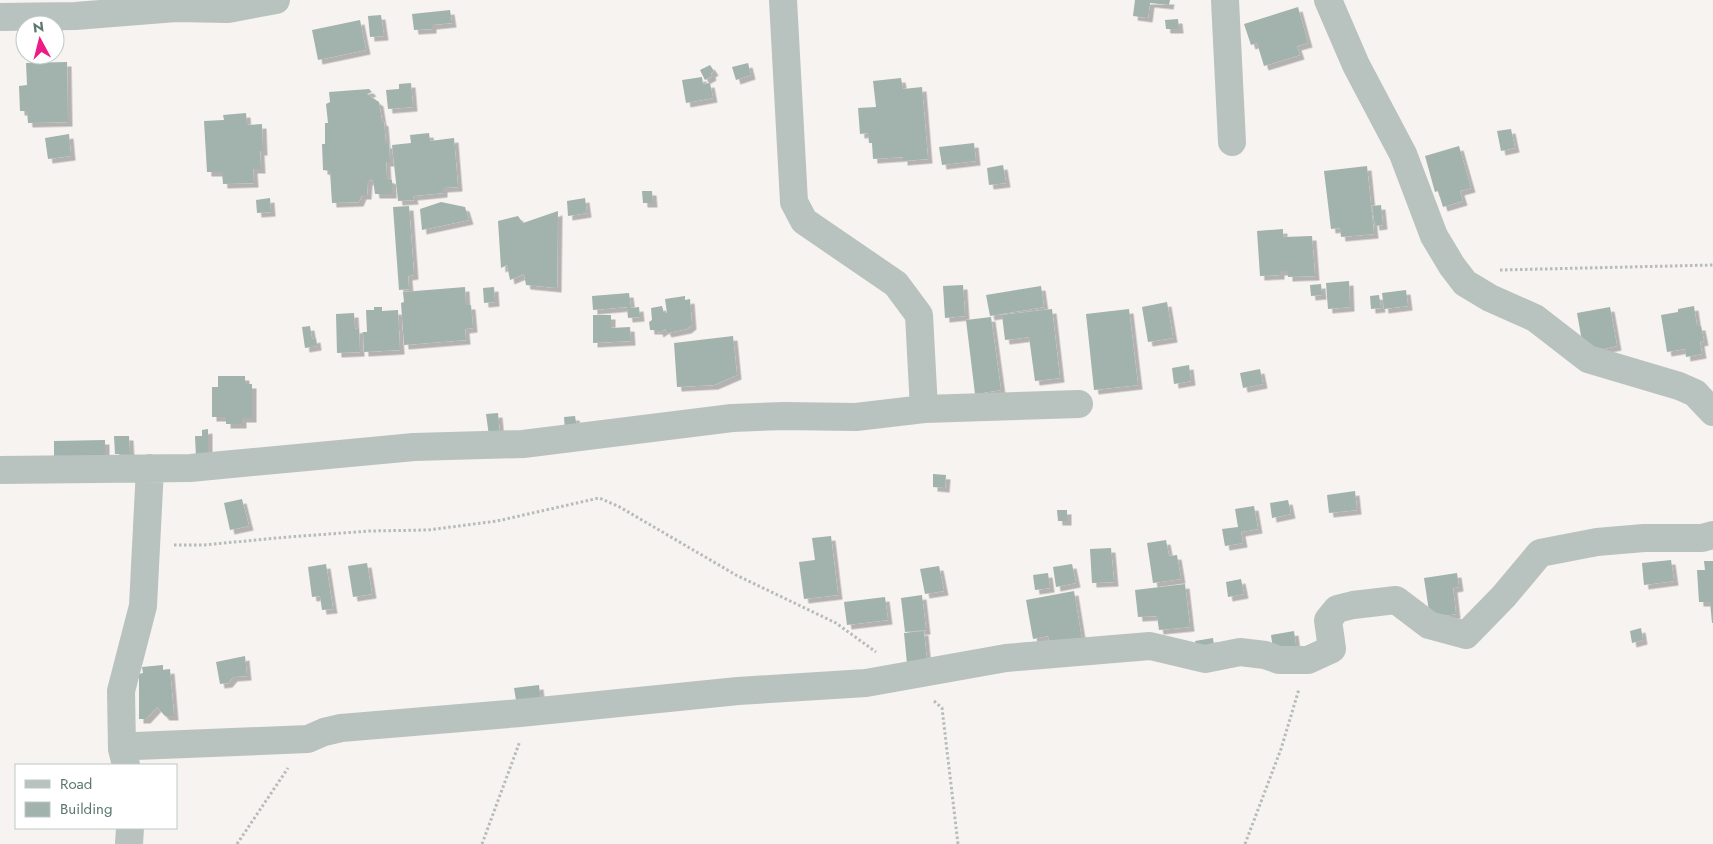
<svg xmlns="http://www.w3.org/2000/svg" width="1713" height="844" viewBox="0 0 1713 844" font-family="Jost,sans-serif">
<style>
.building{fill:#a2b2ad;filter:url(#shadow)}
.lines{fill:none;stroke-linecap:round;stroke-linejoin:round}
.path{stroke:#b5bcba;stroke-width:3;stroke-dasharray:2.5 2.5;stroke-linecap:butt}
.minor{stroke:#b8c2bf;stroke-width:28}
</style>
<defs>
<filter id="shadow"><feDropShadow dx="4.5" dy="4.5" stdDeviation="0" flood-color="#0004"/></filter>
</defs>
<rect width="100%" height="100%" fill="#f6f3f1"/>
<path class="building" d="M1135 0H1170L1169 5 1150 3 1148 18 1133 16Z
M1298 7 1308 43 1297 46 1300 55 1264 66 1257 43 1251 45 1244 24Z
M450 10 452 23 432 25V29L414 30 412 14Z
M381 15 384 36 370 37 368 16Z
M1178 19 1179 29H1166L1165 20Z
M360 20 366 50 318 60 312 30Z
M67 62 68 122 28 123 27 111H20L19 86 27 85 26 63Z
M748 63 751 75 736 80 732 67Z
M710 65 714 71 711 73 712 76 705 80 700 70Z
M702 77 703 84 710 83 713 98 686 103 682 80Z
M901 78 903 89 922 87 928 159 903 161V157L873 159 872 143H869L868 133 860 134 858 108 876 107 873 81Z
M411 83 413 107 388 109 386 90 399 89V84Z
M369 89 372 92 367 94 379 102 382 121 384 122 386 144H389L390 162H386L387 178 392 180V194H375L373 180 368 181 367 195H362L359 202 332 203 330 171 323 170 322 144H325V123H328L326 104 330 102 329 92Z
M246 113 247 125 262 124 263 151H260L261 169H253L254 183 223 184 222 172H207L204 121 224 120 223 115Z
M1511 129 1515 148 1501 151 1497 131Z
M429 133 430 141 454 138 458 187 443 188V193L413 196 414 200 398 201 392 145 411 143 410 135Z
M69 134 71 156 48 159 45 138Z
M974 143 976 161 942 165 939 147Z
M1459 146 1471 188 1460 191 1463 201 1443 207 1438 191 1435 192 1425 156Z
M1003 165 1006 183 989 185 987 168Z
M1367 166 1374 234 1341 237 1340 228 1331 229 1324 171Z
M642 191H652L653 203H643Z
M270 198 271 212 257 213 256 200Z
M585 198 587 213 568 216 567 201Z
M441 202 465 207 469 220 422 230 420 209Z
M1381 205 1383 225 1375 226 1372 206Z
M409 206 414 275 408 276 409 289 399 290 393 207Z
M558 211 557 288 526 285 524 274 510 280 507 265 501 268 498 221 518 216 523 223Z
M1283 229V237L1312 236 1315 276 1288 277V271H1280V275L1260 276 1257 231Z
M1349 281 1350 307 1328 309 1326 283Z
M1321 284 1322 295 1311 296 1310 285Z
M963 285 965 316 945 318 943 286Z
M1041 286 1044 307 990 316 986 295Z
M465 287 466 305H471L473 328 465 329 466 340 404 345 401 303 404 302 403 292Z
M494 287 495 302 484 303 483 288Z
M1406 290 1408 306 1384 309 1382 293Z
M629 293 631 308 639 307 640 317 628 318 627 307 593 310 592 296Z
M1379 295 1381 308 1371 309 1370 296Z
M685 296V300L690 299 692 325 687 329 667 333 665 329 659 333 658 330H650L649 322 652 320 651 308 662 306 664 313H667L665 299Z
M1167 302 1173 338 1148 342 1142 307Z
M1694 306 1697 326H1701L1704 341 1700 342 1702 354 1686 357 1685 349 1667 352 1661 315 1678 312V309Z
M374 307H382V311L398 310 400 350 364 352 363 332H367L366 310H374Z
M1610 307 1617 346 1594 351 1593 346 1583 347 1577 313Z
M1052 309 1060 378 1035 381 1029 337 1005 340 1002 315Z
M1129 309 1138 385 1094 390 1086 314Z
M354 313 355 329 359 328 360 352 337 353 336 314Z
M593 315H611V328L630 327 631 341 593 343Z
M991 317 1001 390 975 394 966 320Z
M310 326 312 339 316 338 317 346 305 348 302 327Z
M733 336 737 375 714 385 677 387 674 343Z
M1189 365 1191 381 1174 384 1172 368Z
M1260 369 1263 384 1243 388 1240 373Z
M218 376H245V384H252V418H242V424H226V417H212V387H218Z
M498 413 500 435 489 436 486 414Z
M575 416 577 428 565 430 564 417Z
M208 429V458H196L195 436H202V430Z
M114 436H129L130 454H115Z
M105 440V458L54 459V441Z
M933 474 946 475 945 488 933 487Z
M1355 491 1357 510 1329 513 1327 495Z
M242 499 249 526 230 530 224 503Z
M1288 500 1291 514 1272 518 1270 503Z
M1254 506 1258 529 1241 532 1243 543 1225 546 1222 529 1238 527 1235 509Z
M1057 510H1067V521H1058Z
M831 536 838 595 804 599 799 562 815 560 812 538Z
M1166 540 1169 556 1177 555 1181 579 1153 583 1147 543Z
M1111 548 1114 582 1092 583 1090 549Z
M1671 560 1674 581 1644 585 1642 563Z
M1704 561H1713V623H1712L1710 602H1699L1697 570H1705Z
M367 563 372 594 353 597 348 566Z
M326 564 333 609 322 610 320 596 312 597 308 567Z
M1072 564 1076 583 1056 587 1053 567Z
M939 566 944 591 925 594 920 569Z
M1048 573 1050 588 1035 590 1033 575Z
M1457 573 1459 587 1453 588 1456 614 1430 618 1424 578Z
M1241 579 1244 594 1228 597 1226 582Z
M1185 584 1190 627 1159 630 1157 616 1138 617 1135 590Z
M1074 591 1082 640 1050 646 1048 636 1033 639 1026 600Z
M922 595 926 630 905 632 901 598Z
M885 597 888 620 847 625 844 602Z
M1641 628 1643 640 1632 643 1630 631Z
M924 631 928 672 908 674 904 633Z
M1294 631 1297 653 1274 656 1271 635Z
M1213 638 1215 652 1197 654 1195 641Z
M245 656 247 676 233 677 228 683 220 684 216 662Z
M163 665V670L170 669 174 716H165L157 707 146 719H139V674L143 673 142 667Z
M539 685 541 704 517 706 514 688Z"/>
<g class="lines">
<path class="path" d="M1500 270 1713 265
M174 545H203L288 537 370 531 428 530 497 521 599 498 618 506 736 575 836 623 876 652
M934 701 942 708 958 844
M237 844 288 768
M482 844 520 741
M1245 844 1281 749 1299 689"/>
<path class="minor" d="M783 0 794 202 804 221 896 284 919 315 924 409
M1225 0 1232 142
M1328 0 1356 65 1403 154 1434 236 1452 266 1465 283 1490 298 1535 318 1588 359 1679 386 1695 393 1713 412
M0 17 75 16 176 8 228 9 276 0
M0 470 190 468 414 447 523 444 732 418 784 416 856 417 924 409 1079 404
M122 749 121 691 143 606 150 468
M126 765 122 749 136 746 308 739 324 732 341 728 520 713 738 691 866 683 1006 658 1150 646 1205 659 1240 652 1265 655 1279 660H1308L1332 649 1328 620 1337 609 1353 605 1396 600 1429 625 1466 635 1504 596 1540 553 1597 542 1644 538H1702L1713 535
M129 844 130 828"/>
</g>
<rect x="15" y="764" width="162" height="65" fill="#ffffff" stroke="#bdc9c6"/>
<rect x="25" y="780" width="25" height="8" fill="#b8c2bf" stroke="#bdc9c6"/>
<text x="60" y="789" font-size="15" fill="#5b7870">Road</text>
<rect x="25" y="802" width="25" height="15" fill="#a2b2ad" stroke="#bdc9c6"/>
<text x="60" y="814" font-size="15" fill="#5b7870">Building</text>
<g transform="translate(40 40) rotate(353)"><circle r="24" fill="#ffffff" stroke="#bdc9c6"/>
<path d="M0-4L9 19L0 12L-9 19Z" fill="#ec1b86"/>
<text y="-8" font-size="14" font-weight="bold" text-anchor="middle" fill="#5b7870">N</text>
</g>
</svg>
